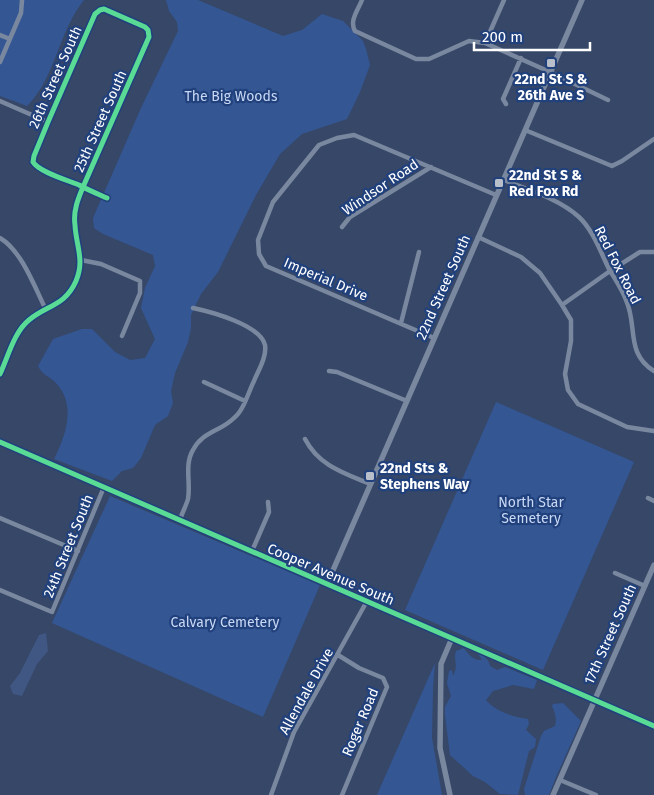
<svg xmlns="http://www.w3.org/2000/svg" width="654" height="795" viewBox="0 0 654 795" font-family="'Fira Sans',sans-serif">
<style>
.green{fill:#345794}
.water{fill:#405783}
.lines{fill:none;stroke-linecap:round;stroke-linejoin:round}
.minor{stroke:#7a889f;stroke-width:4.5}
.tertiary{stroke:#7a889f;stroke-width:5.5}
.cycleway-casing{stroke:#21417d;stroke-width:8}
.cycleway{stroke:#5adb95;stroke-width:5}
.poi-dot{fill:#b9bfca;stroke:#21417d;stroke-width:2}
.labels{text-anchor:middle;stroke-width:4.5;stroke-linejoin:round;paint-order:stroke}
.street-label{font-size:14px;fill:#fff;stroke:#21417d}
.poi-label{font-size:14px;font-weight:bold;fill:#fff;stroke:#21417d;text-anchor:start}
.park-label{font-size:14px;fill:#c8d8f5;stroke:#21417d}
</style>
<rect width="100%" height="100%" fill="#364768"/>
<path class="green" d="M0 0H84C58 32 56 77 27 106L0 96Z
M166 0H198L283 36 302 30 322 14 343 21 363 41 366 49 370 65 360 92 347 119 302 134 280 154 256 195 218 272 201 294 191 315V328L188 342 175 373 171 391 173 403 168 416 155 425 141 458 133 468 122 471 112 481 54 459C66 435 77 404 55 382 48 375 43 376 38 366L53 339 82 329H92L115 352 130 360 145 358 155 339 141 308 145 288 155 266 153 255 103 234 94 228 93 218 141 108 178 31 177 22 169 11Z
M496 402 634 462 543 670 405 610Z
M110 496 320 585 263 717 52 623Z
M464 648C468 654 474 661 482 660L478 654C484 656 489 659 490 666L497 670 505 667 537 680 534 689 513 685 493 691 486 700C496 712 514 717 528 719L529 724 526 730 536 739 535 747 529 751 518 795 500 794 485 782 473 776 450 755 445 715V707L451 696 447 683 449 671 452 670 453 676C459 665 453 660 456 651Z
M435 663 433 688 432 738 442 795H377Z
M563 703 581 721 556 777 549 795H525L524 789 541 736 544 731 555 726C557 718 555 713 552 706L553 704Z"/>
<path class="water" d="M46 633 48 651 37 664 22 696 13 694 10 686 20 673 39 635Z"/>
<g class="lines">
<path class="minor" d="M362 0C358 10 349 21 355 31L416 59H429L469 41 485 43 550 72 608 100
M0 35 10 39
M485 43 504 0
M0 62 21 13 22 0
M0 101 48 122
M506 104 503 99 521 58
M525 130 612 166 622 161 654 139
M504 180C529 190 559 199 579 217 593 230 601 253 609 269 615 279 622 289 626 300 638 326 625 353 654 371
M342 227 350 217 431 167
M478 237 521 257 540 273 562 305 571 320V341L565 374 568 390 578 404 627 427 654 431
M0 238C22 251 35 288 46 310
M81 260 101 264 140 281V293L122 336
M562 305 610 271 640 252H654
M401 323 419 252
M434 338 266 266 259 254 258 240 273 202 319 145 337 138 354 135 496 195
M329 371 337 372 407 401
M0 374C8 357 14 332 29 320 47 305 65 306 76 281 85 260 76 246 75 225 73 211 78 199 83 187L149 37 148 30 145 27 104 9 100 10 95 14 48 122 34 156 33 162C39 172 67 180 79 185 88 190 98 194 107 198
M204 382 245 401
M305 439C319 466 344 473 370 484
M648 498 654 501
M0 518 78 551
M180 520C182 513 186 506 188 499 191 483 184 465 193 450 203 431 220 432 234 418 244 410 248 393 254 381 258 371 267 357 265 345 260 325 212 312 193 308
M252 551 269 512 268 502
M615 573 645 586
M0 590 52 612 104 487
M338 655 359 668 383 678 387 687 342 795
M560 780 596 795
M271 795 294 732 367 601"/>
<path class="tertiary" d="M0 442 654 726
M327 584 582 0
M450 795 440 748 441 664 452 638
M553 795 654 565"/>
<defs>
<path id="cycleway" d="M0 374C8 357 14 332 29 320 47 305 65 306 76 281 85 260 76 246 75 225 73 211 78 199 83 187L149 37 148 30 145 27 104 9 100 10 95 14 48 122 34 156 33 162C39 172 67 180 79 185 88 190 98 194 107 198
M0 442 654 726"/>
</defs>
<use href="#cycleway" class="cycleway-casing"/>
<use href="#cycleway" class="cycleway"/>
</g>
<g class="poi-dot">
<rect x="546" y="58" width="10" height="10" rx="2.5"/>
<rect x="494" y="178" width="10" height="10" rx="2.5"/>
<rect x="365" y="471" width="10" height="10" rx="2.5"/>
</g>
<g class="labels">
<g class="street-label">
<text transform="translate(55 77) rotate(-66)" y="5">26th Street South</text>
<text transform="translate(100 121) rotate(-66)" y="5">25th Street South</text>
<text transform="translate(380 187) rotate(-34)" y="5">Windsor Road</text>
<text transform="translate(618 265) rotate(63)" y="5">Red Fox Road</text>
<text transform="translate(326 279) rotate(23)" y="5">Imperial Drive</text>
<text transform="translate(443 287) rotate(-66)" y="5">22nd Street South</text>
<text transform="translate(68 546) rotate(-68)" y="5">24th Street South</text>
<text transform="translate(331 574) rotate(23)" y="5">Cooper Avenue South</text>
<text transform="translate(610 634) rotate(-66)" y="5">17th Street South</text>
<text transform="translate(306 691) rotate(-61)" y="5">Allendale Drive</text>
<text transform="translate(360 722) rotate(-67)" y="5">Roger Road</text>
</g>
<g class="poi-label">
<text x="551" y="84" text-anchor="middle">22nd St S &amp;<tspan x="551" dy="16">26th Ave S</tspan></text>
<text x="509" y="180">22nd St S &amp;<tspan x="509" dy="16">Red Fox Rd</tspan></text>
<text x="380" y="473">22nd Sts &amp;<tspan x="380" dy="16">Stephens Way</tspan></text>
</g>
<g class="park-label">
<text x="231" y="101">The Big Woods</text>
<text x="531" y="507">North Star<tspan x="531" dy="16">Semetery</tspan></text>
<text x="225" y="627">Calvary Cemetery</text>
</g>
</g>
<path d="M474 42v8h116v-8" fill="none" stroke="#ffffff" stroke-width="2.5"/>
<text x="482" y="42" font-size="15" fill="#ffffff" stroke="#21417d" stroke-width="4" paint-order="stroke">200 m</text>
</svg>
